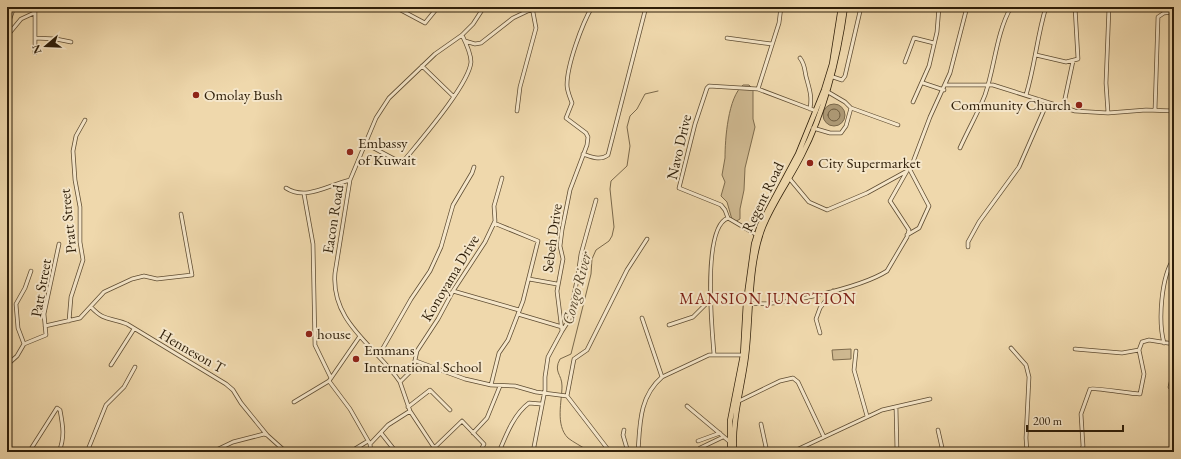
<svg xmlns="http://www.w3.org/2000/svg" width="1181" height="459" viewBox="0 0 1181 459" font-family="'EB Garamond',serif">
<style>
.green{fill:#ceb890;stroke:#7e6b4c}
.water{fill:#ad9975;stroke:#7a684a}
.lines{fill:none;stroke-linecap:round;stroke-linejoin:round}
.shore{stroke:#6e5c3f;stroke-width:1}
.stream{stroke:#7a684a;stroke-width:1}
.minor-casing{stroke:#5e4c32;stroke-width:4.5}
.primary-casing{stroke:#2e1e09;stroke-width:6}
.minor{stroke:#f5e6c9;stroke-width:3}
.primary{stroke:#efd8ac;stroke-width:4.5}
.poi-dot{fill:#8f2418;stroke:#f5e6c9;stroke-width:1.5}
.labels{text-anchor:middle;stroke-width:4;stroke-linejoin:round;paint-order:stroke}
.poi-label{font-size:15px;fill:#2e1e09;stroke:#f5e6c9;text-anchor:start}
.street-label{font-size:15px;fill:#2e1e09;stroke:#f5e6c9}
.water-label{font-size:16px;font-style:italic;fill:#5a492f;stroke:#f5e6c9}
.neighbourhood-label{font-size:16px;letter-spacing:1px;fill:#7a1f14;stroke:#f5e6c9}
</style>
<rect width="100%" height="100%" fill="#efd8ac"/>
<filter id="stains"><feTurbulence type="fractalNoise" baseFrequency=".005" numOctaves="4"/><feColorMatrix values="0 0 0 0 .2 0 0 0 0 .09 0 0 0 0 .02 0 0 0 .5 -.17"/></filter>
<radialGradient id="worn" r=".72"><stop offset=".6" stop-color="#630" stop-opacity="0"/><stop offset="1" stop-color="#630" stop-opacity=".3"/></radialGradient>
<path class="green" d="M743 85H749L753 89V119L755 127 745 168 744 190 740 209V219L733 223 727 202 721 196 725 182 722 175 725 158C725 139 728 97 743 85Z
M851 349V359L833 360 832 350Z"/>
<path class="water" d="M823 115a11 11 0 1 1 22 0a11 11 0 1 1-22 0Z"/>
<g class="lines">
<path class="shore" d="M828 115a6 6 0 1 1 12 0a6 6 0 1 1-12 0Z"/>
<path class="stream" d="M587 452V450C581 446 573 442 568 438 555 425 562 401 562 386 562 374 553 372 560 359L571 354 591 274 592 259 596 250 609 241 612 236 614 227 610 189 611 181 627 166 630 146 627 127 630 116 637 109 645 94 658 91"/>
<defs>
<path id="minor" d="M35 7V53
M395 7 425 23 438 7
M879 9V7
M10 32 9 21 14 7
M7 36 21 19 34 13
M35 38 56 39 71 42
M727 38 772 44
M465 41 475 44 481 43 513 18 532 9
M1036 55 1066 62 1078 59 1075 7
M800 58C806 66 804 71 807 80 810 91 812 97 810 109
M905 62 914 38 934 43
M422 66 453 96
M833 77 842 80 845 76 861 7
M923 83 944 90
M946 85H993L1075 111 1108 113 1146 110 1174 111
M758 89 779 23 781 7
M828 92 845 102 851 108 898 125
M1026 95C1035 66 1037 36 1046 7
M913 102 929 66 937 32 939 7
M1063 108 1073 61
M1155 110 1158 17 1164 13 1174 12
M517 111 520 87 536 28 532 7
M1108 113 1106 83 1109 7
M813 128 830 133H841L846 126 851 108
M364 143 402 163C418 143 469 85 471 62 471 54 466 43 462 35
M960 148C968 130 978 113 985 95 995 66 996 34 1011 7
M583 154C592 157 600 161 608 155L646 7
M910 170 930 117 950 73 967 7
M789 178 809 202 827 210 867 193 907 171
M286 188C306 201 328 185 350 180
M304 194 313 244 315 345 331 378
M757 235 728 218 725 210 721 205 679 188 695 124 707 88 709 86 758 89 816 111
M907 235 919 228 929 206 910 170
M968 247V242L979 222 1019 167 1047 103
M529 279 557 284
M453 291 519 310
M748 303C777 308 862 287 887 271L907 237 909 230 890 201 907 171
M91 307C105 322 110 317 127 324L226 384 233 390 241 403 267 435
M518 314 562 327
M642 318 662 377
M69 321 71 297 83 260 80 242V207L75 180 73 151 76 136 85 120
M669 325 693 317 711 299
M45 326 80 318 104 292 132 279 144 276 157 279 192 275 181 214
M562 331 569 320 578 275 581 254 596 200
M820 333 816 319 820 308 833 291
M1164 343C1158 321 1161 277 1174 258
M24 344 18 328 16 304 25 288 31 271
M1011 348 1026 365 1029 377 1026 438 1027 452
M1075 349 1122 353 1139 350
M856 351 854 370 867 416
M714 354C712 330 702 227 728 218
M379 355 411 299 430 271 441 247 453 205 472 173 474 167
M416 361 465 379 491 385 515 386 536 392 567 396 610 452
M7 365 17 356 24 344 46 335 44 314 59 244
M111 365 134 329
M1174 369 1170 387 1174 389
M329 381 350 409 370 444
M400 382 413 369 417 351 438 319 453 291 485 242 495 221 494 206 502 178
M491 385 499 353 508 340 523 301 538 241 494 223
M567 396 574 359 587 350 627 270 647 239
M294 402 329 381 360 336
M737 402 780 381 793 378 798 382 824 437
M687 406 730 442
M408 407 430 390 450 410
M896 407 897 452
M761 424 767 452
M624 430 623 435 628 452
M938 430 943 452
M381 433 396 452
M473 433 487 418 500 386
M698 441 720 433
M434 448 462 421 484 444 480 452
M700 448 723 437
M29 452 57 408 60 410C63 426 65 437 59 452
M87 452 106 405 124 387 135 367
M212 452 233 442 264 434 267 435 286 452
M350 452 368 441
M371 452 370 444 388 425 410 411
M437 452 410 411 400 382 395 375C369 342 331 319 335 273L350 180 376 118 389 98 435 54 462 35 473 24 484 7
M499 452C506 435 514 414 529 403L541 404
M533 452 545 390V377L548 357 562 331 557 291 563 259 560 246 562 230 570 190 587 145 588 137 586 133 566 118 572 103C570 97 567 91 567 85 567 65 582 24 592 7
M638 452C640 424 639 397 662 377L709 355H744
M792 452 882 410 930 399
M1081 452 1083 446 1081 414 1090 389C1093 387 1131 394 1140 394L1144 374 1139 350 1142 342 1149 340 1174 344"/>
<path id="primary" d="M730 452V421L743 355 746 302 754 244 760 225 798 154 824 90 832 64 841 7
M734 452C732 419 742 388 746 356 751 315 748 265 763 227 773 202 790 179 802 155 826 108 838 58 845 7"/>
</defs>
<use href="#minor" class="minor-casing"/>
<use href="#primary" class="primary-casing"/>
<use href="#minor" class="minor"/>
<use href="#primary" class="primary"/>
</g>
<g class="poi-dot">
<circle cx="196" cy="95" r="4"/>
<circle cx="1079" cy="105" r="4"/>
<circle cx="350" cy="152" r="4"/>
<circle cx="810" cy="163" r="4"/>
<circle cx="309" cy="334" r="4"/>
<circle cx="356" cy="359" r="4"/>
</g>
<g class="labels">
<g class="poi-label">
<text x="204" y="100">Omolay Bush</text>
<text x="1071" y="110" text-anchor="end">Community Church</text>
<text x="358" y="148">Embassy<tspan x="358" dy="17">of Kuwait</tspan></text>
<text x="818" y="168">City Supermarket</text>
<text x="317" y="339">house</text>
<text x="364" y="355">Emmans<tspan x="364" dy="17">International School</tspan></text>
</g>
<g class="street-label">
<text transform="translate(679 147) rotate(-77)" y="5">Navo Drive</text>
<text transform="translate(763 197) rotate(-64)" y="5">Regent Road</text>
<text transform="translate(333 219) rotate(-81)" y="5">Eacon Road</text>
<text transform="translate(68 221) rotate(-96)" y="5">Pratt Street</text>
<text transform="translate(552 238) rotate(-82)" y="5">Sebeh Drive</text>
<text transform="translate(450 278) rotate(-59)" y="5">Konoyama Drive</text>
<text transform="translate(41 288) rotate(-80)" y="5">Patt Street</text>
<text transform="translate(192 351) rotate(30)" y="5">Henneson T</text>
</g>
<g class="water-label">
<text transform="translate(576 288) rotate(-75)" y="6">Congo River</text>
</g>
<g class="neighbourhood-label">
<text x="768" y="304">MANSION JUNCTION</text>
</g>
</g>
<rect width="1181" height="459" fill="none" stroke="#efd8ac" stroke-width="24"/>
<rect x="8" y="8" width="1165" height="443" fill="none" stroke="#2e1e09" stroke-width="2"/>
<rect x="12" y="12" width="1157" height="435" fill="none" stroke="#2e1e09"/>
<g transform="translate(46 46) rotate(251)" stroke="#f5e6c9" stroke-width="3" paint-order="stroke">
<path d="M0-3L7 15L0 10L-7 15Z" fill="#2e1e09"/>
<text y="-6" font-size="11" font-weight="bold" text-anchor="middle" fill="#2e1e09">N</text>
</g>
<path d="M1027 425v6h96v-6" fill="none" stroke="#2e1e09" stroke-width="2"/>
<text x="1033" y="425" font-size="12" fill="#2e1e09" stroke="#f5e6c9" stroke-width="3" paint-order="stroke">200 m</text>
<rect width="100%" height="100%" filter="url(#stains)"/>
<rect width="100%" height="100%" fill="url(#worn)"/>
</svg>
